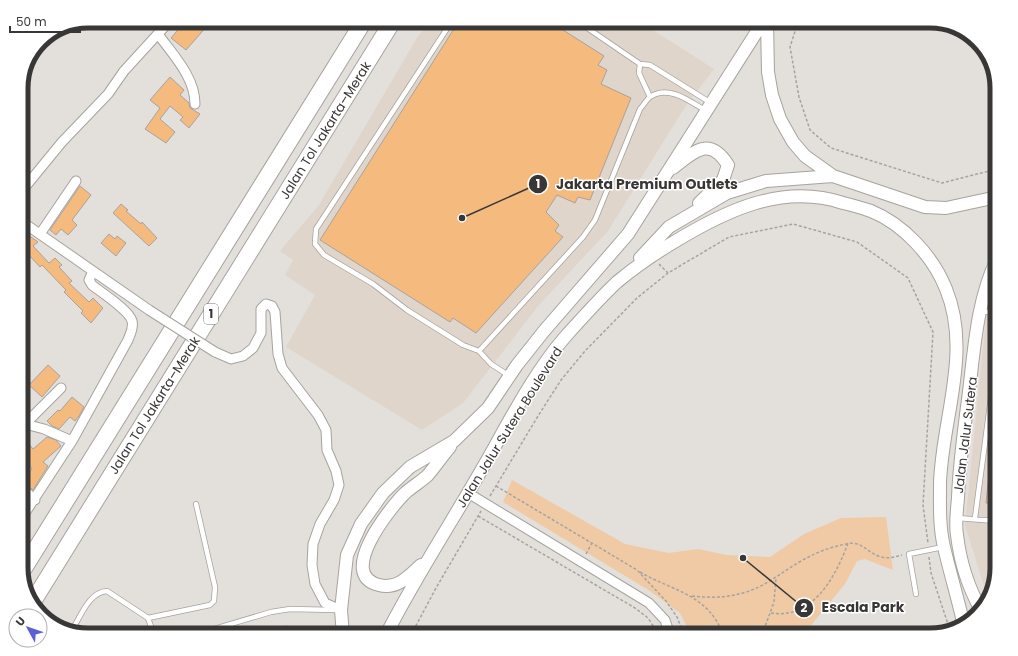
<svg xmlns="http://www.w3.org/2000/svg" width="1018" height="656" viewBox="0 0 1018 656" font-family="Poppins,sans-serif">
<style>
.built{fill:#dfd5cb}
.green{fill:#efcaa5}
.building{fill:#f4ba7e;stroke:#a7a39f}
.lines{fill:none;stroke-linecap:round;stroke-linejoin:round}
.lane-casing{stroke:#a7a39e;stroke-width:6}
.street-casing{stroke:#a7a39e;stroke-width:11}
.secondary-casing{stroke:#a7a39e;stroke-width:14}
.highway-casing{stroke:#a7a39e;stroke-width:18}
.path{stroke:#a6a3a0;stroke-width:1.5;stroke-dasharray:3 2;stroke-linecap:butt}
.lane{stroke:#fff;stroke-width:4.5}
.street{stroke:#fff;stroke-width:9}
.secondary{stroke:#fff;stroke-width:12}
.highway{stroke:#fff;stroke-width:16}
.street-bridge-casing{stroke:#a7a39e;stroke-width:11;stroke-linecap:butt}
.street-bridge{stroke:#fff;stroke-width:9}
.labels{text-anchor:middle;stroke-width:3;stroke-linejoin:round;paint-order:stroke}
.shield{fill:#fff;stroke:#747372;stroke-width:1}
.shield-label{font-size:12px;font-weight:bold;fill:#393736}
.street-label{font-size:13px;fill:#393736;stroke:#fff}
.rim{fill:none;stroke:#393736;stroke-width:5}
.leader{fill:none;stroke:#393736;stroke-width:1.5}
.callout-dot{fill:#393736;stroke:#fff;stroke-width:1.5}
.mark-label{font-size:12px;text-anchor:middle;font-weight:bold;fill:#fff}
.callout-label{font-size:14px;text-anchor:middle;font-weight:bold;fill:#393736;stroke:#fff;stroke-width:3;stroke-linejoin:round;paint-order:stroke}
</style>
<rect width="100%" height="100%" fill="#e3dfdb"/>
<path class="built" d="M642 23 714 69 685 107 608 231 539 305 463 403 422 430 286 347 315 295 285 275 293 260 280 251 319 205 418 36 428 24Z
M997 286V568L988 599 965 525 987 308Z"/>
<path class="green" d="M512 480 625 544 669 553 698 549 727 555 770 557 804 534 841 518 886 517 893 570 865 559 857 561 845 584 803 635H691L680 613 650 591 503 502Z"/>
<path class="building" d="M552 23 604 56 598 65 607 70 601 84 631 98 590 200 578 197 575 203 557 195 546 212 559 225 555 231 563 237 476 333 453 318 450 322 320 240 457 24Z
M182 25H208L186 50 171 38Z
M170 77 184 90 180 95 189 103 190 108 200 114 189 128 180 120 183 117 170 106 160 119 175 132 166 143 145 129 160 108 150 100Z
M80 186 91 195 72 220 77 225 68 235 61 229 56 235 50 230Z
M121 204 128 210 126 211 141 224 142 222 157 238 149 246 113 213Z
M21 230 38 242 33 246 49 263 55 258 62 265 59 267 72 281 69 283 89 302 93 298 103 308 91 323 81 313 83 311 64 292 66 290 42 265 40 267 27 253 21 260Z
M109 234 115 239 117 236 126 243 116 256 101 243Z
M48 365 60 376 42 397 29 385Z
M72 397 84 407 79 416 75 421 70 417 59 429 52 426 47 421 58 410 60 411Z
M21 434 33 449 47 437 56 440 61 446 43 462 48 466 33 490 21 481 32 469 21 452Z
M992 445 997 446V504L986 503Z"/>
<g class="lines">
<defs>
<path id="lane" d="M580 23 640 64 639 73 650 97
M450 24 316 229 315 244 324 255 373 284 407 310 463 345 479 351 491 364 508 375
M640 64 650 65 711 103
M981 311 997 313
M479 351 583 237 595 220 640 109C643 106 647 99 650 97 669 84 691 102 706 111
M957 518 997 521
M975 518 997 352
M916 594 909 554 943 547
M148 618 154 635
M231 625 234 635
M72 630C81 616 89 592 107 591L148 618 210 605 214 601 215 587 196 504
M194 635 271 612 290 609 335 610
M259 635C275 631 289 623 302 635"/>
<path id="street" d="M158 34C173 55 195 77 195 104
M21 192 62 142 108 94 124 71 166 25
M21 221 149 310
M40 234 76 181
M215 352 231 359 243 356 253 348 261 333V309L266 304 272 306 275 312 278 354 282 368 318 415 326 430 327 450 336 471 339 485 334 500 320 524 313 544 312 565 315 584 325 603 341 610
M25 424 44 429 72 441
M21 428 61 388
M21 487 35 500
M468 493 649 603 665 620 670 635
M21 519 72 441 128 340C130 334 134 328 132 321 129 310 102 293 92 285L89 280 93 271"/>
<path id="secondary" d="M767 22 768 72 772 95 780 119 793 142 805 156 833 176 925 207 946 208 997 197
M673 168C694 152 709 135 728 165L723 180 699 203
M640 258 669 227 727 193 766 181 833 176
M421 565C409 576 397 590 379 585 336 575 390 508 405 493 412 487 420 482 427 476 435 467 442 456 450 447
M981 610C968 587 960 560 957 535 955 523 957 510 958 498 959 468 963 438 967 407 974 358 975 304 997 259
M343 635 341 610 347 555 361 524 383 493 410 467 454 441 488 408 517 365 544 331 628 234 763 22
M386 635C415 578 450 525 482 469 507 426 532 375 565 337 582 318 599 299 617 282 635 267 654 254 674 242 725 211 782 183 843 203 852 205 862 208 871 211 903 224 933 256 946 289 972 352 942 419 940 483 940 504 939 526 944 547 950 573 958 599 964 626"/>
<path id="highway" d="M21 573 362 24
M32 603 391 24"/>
</defs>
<use href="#lane" class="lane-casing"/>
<use href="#street" class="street-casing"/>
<use href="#secondary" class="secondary-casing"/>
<use href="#highway" class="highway-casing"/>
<path class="path" d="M798 22 790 47 799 97 810 130 831 148 942 183 997 169
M659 264 668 273
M496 486 637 570 666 601 677 617 684 635
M490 496 538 416 561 380 585 351 637 298 668 273 729 237 793 224 857 242 908 278 933 332 923 505 928 543
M478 516 635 608 648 618 659 635
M586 554 592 543
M929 557 931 573 950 630
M640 572C672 591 709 594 723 635
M692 596C710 598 727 598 746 592 766 586 782 572 801 561 815 553 830 547 846 544 862 540 867 553 881 557 888 559 895 557 902 555
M771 613C813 620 836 576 848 543
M411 635 436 588 481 511
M762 635 774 602 776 578"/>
<use href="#lane" class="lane"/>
<use href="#street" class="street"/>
<use href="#secondary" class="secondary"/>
<use href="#highway" class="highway"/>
<defs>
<path id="street-bridge" d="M149 310 215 352"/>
</defs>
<use href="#street-bridge" class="street-bridge-casing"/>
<use href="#street-bridge" class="street-bridge"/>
</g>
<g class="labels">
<rect class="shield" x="204" y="304" width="14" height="20" rx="3"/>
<g class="shield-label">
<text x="211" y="318">1</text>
</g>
<g class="street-label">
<text transform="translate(325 130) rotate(-58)" y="5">Jalan Tol Jakarta–Merak</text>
<text transform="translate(154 405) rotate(-58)" y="5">Jalan Tol Jakarta–Merak</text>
<text transform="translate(509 427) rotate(-58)" y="5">Jalan Jalur Sutera Boulevard</text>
<text transform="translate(965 435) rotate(-83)" y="5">Jalan Jalur Sutera</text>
</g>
</g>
<path d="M0 0H1018V656H0ZM88 28H930A60 60 0 0 1 990 88V568A60 60 0 0 1 930 628H88A60 60 0 0 1 28 568V88A60 60 0 0 1 88 28Z" fill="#fff" fill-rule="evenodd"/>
<path class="rim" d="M88 28H930A60 60 0 0 1 990 88V568A60 60 0 0 1 930 628H88A60 60 0 0 1 28 568V88A60 60 0 0 1 88 28Z"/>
<path class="leader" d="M462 218L538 184M743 558L804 608"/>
<g class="callout-dot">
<circle cx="462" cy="218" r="4"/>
<circle cx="743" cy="558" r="4"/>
<circle cx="538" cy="184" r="10"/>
<circle cx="804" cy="608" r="10"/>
</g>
<g class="mark-label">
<text x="538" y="188">1</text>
<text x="804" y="612">2</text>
</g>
<g class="callout-label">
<text x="647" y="189">Jakarta Premium Outlets</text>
<text x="863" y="612">Escala Park</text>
</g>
<g transform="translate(28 628) rotate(310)"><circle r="19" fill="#ffffff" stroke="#b0afaf"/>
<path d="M0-3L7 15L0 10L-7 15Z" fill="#5b60d8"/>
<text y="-6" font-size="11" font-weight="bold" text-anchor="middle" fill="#393736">U</text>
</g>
<path d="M10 26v6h70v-6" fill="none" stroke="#393736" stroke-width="2"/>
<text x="16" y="26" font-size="12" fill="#393736" stroke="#ffffff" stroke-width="3" paint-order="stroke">50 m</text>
</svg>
